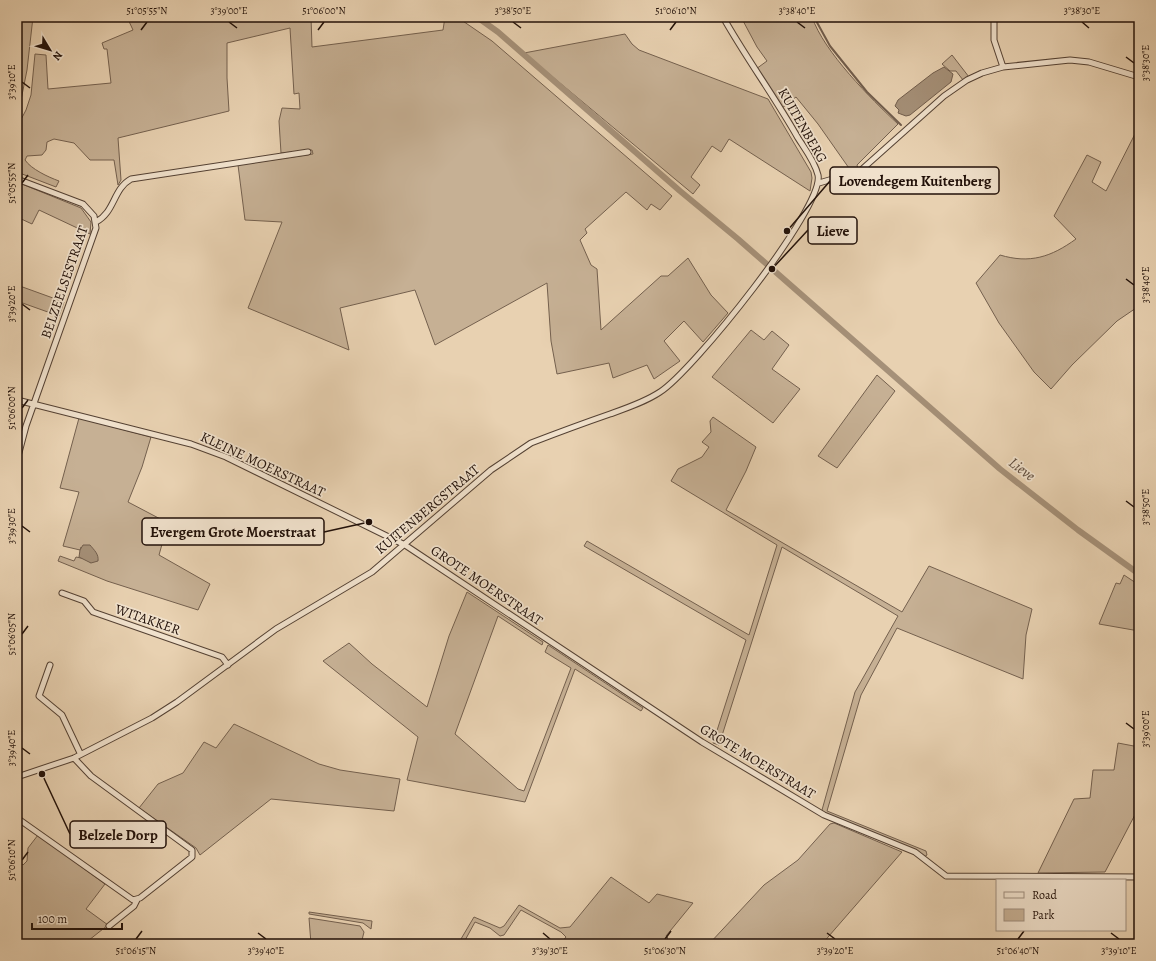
<svg xmlns="http://www.w3.org/2000/svg" width="1156" height="961" viewBox="0 0 1156 961" font-family="Alegreya,serif">
<style>
.green{fill:#c6b094;stroke:#74604e}
.water{fill:#a59078;stroke:#715d4c}
.lines{fill:none;stroke-linecap:round;stroke-linejoin:round}
.stream{stroke:#715d4c;stroke-width:2}
.canal{stroke:#a59078;stroke-width:6}
.street-casing{stroke:#544133;stroke-width:7}
.street{stroke:#f0e1cc;stroke-width:5}
.ticks{fill:none;stroke:#221109;stroke-width:1.5}
.labels{text-anchor:middle;stroke-width:3.5;stroke-linejoin:round;paint-order:stroke}
.street-label{font-size:14px;fill:#221109;stroke:#f0e1cc}
.water-label{font-size:15px;font-style:italic;fill:#5d4a3b;stroke:#f0e1cc}
.leader{fill:none;stroke:#221109;stroke-width:1.5}
.callout-dot{fill:#221109;stroke:#f0e1cc;stroke-width:1.5}
.callout{fill:#f0e1cc;stroke:#221109;stroke-width:1.5}
.callout-label{font-size:15px;text-anchor:middle;font-weight:bold;fill:#221109}
.neatline{fill:none;stroke:#221109;stroke-width:1.5}
.ticks-label{font-size:10px;text-anchor:middle;fill:#221109}
</style>
<rect width="100%" height="100%" fill="#e8d1b1"/>
<filter id="stains"><feTurbulence type="fractalNoise" baseFrequency=".005" numOctaves="4"/><feColorMatrix values="0 0 0 0 .2 0 0 0 0 .09 0 0 0 0 .02 0 0 0 .5 -.17"/></filter>
<radialGradient id="worn" r=".72"><stop offset=".6" stop-color="#630" stop-opacity="0"/><stop offset="1" stop-color="#630" stop-opacity=".3"/></radialGradient>
<path class="green" d="M17 17H33L27 70 21 100H17Z
M127 17H311L312 47 443 30 445 17H457L492 41 672 196 660 210 651 204 647 210 626 192 585 229 587 233 580 240 591 265 597 269 601 330 661 276H668L688 258 711 295 728 313 703 342 684 321 664 341 680 361 654 379 647 365 613 378 609 363 557 374 551 341 547 283 435 345 415 290 340 308 349 350 248 308 282 222 245 220 238 165 313 154 312 150 281 153 279 121 282 108 300 109 299 93 294 94 290 28 227 43V78L229 111 118 138 121 180 118 185 114 160H90L74 143 54 139 47 142 46 150 42 155 27 156 25 160C31 169 48 177 59 181L56 187 17 172V127L26 110 31 95 35 54 46 55 48 89 111 83 107 49H104L102 43 133 30Z
M741 17H812C824 52 871 99 898 124L857 165 858 169 851 171 818 124 796 97 782 108 756 69 767 61 757 47Z
M625 34 632 44 639 50 768 99 811 172 812 178 810 191 729 139 721 152 712 146 691 177 700 185 693 194 524 53Z
M952 55 969 77 963 80 956 71H950L942 64Z
M1139 126V306L1117 321 1072 365 1051 389 1034 372 999 323 976 283 1000 255C1030 264 1051 257 1076 239L1054 216 1087 155 1101 162 1092 182 1106 191Z
M17 182 81 208 91 222 90 234 39 210 32 224 17 217Z
M17 285 64 302 59 316 17 301Z
M751 330 764 340 772 331 789 345 772 369 800 389 773 423 712 377Z
M877 375 895 391 837 468 818 456Z
M713 417 756 447 746 471 726 510 902 612 929 566 1032 609 1026 635 1023 679 897 628 861 695 827 811 926 851 927 855 924 857 826 814 822 810 855 692 898 616 782 547 719 745 713 743 746 640 584 546 587 541 749 635 777 545 671 481 678 469 702 457 709 447 702 442 711 432 710 421Z
M79 418 151 437 142 467 128 502 168 523 159 555 210 584 198 610 107 581 58 561 60 556 74 561 76 557 86 559 91 563 81 547 80 550 63 546 79 492 60 488Z
M1124 575 1139 585V631L1099 624 1116 583 1120 584Z
M467 592 543 642 542 645 498 616 455 734 518 789 524 791 571 668 545 652 548 645 643 708 641 711 575 669 525 802 407 780 418 737 323 661 349 643 372 664 427 707 449 636Z
M234 724 319 764 340 770 400 779 394 811 271 799 200 855 196 848 139 808 158 784 183 773 204 742 216 748Z
M1118 743 1139 747V807L1105 872 1038 873 1074 799 1090 798 1093 770H1114Z
M834 823 902 852 822 944H709L764 885 798 860 830 824Z
M38 835 105 884 86 909 108 925 84 944H17V860L23 865 27 861 28 848Z
M611 877 649 903 657 894 693 903 666 936 668 938 662 944H560L566 937 561 932 521 910 504 935 500 936 490 928 475 922 463 944H458L474 917 500 928 504 926 519 905 560 928 570 927Z
M309 913V912L372 921 371 929 363 923 309 914Z
M309 918 360 926 364 932 361 944H311Z"/>
<path class="water" d="M944 67 953 74 951 82 910 115 906 116 898 113 899 110 895 106 898 100 933 73Z
M83 545H90C94 550 99 554 98 561L91 563 79 557 80 550Z"/>
<g class="lines">
<path class="stream" d="M814 17 830 46 867 92 901 125"/>
<path class="canal" d="M477 17 498 32 680 191 738 239 1000 469 1078 530 1139 574"/>
<defs>
<path id="street" d="M994 17V40L1003 67
M17 179 83 204 94 216 96 228 26 426 17 460
M819 183 860 171 944 96 967 80 982 73 1003 67 1070 60 1089 62 1139 77
M96 222C115 212 113 189 131 179L308 152
M17 400 191 444 226 457 405 545 702 742 824 815 915 852 946 876 1139 877
M62 593 84 601 93 612 222 657 228 665
M50 665 39 696 62 715 80 753
M17 777 74 758 152 718 177 702 276 629 372 572 491 470 531 443C557 433 584 423 610 414 627 408 645 402 660 392 692 372 825 207 818 175 815 162 805 149 798 138 775 97 746 58 723 17
M17 818 133 900 140 898 192 857V850L91 776 74 758
M109 926 134 906 137 900"/>
</defs>
<use href="#street" class="street-casing"/>
<use href="#street" class="street"/>
</g>
<path class="ticks" d="M229 22 237 28M513 22 521 28M797 22 805 28M1082 22 1089 28M141 30 147 22M318 30 324 22M670 30 676 22M1126 57 1134 63M22 82 30 88M22 183 28 175M1126 279 1134 285M22 304 30 310M22 408 28 400M1126 501 1134 507M22 526 30 532M22 634 28 626M1126 723 1134 729M22 748 30 754M22 860 28 852M258 933 266 939M543 933 550 939M827 933 835 939M1111 933 1119 939M136 939 142 931M665 939 671 931M1018 939 1024 931"/>
<g class="labels">
<g class="street-label">
<text transform="translate(803 125) rotate(60)" y="5">KUITENBERG</text>
<text transform="translate(64 282) rotate(-71)" y="5">BELZEELSESTRAAT</text>
<text transform="translate(263 464) rotate(25)" y="5">KLEINE MOERSTRAAT</text>
<text transform="translate(427 509) rotate(-40)" y="5">KUITENBERGSTRAAT</text>
<text transform="translate(487 585) rotate(34)" y="5">GROTE MOERSTRAAT</text>
<text transform="translate(148 619) rotate(19)" y="5">WITAKKER</text>
<text transform="translate(758 761) rotate(31)" y="5">GROTE MOERSTRAAT</text>
</g>
<g class="water-label">
<text transform="translate(1022 469) rotate(37)" y="5">Lieve</text>
</g>
</g>
<path class="leader" d="M787 231L830 181M772 269L808 230M369 522L324 532M42 774L70 834"/>
<g class="callout-dot">
<circle cx="787" cy="231" r="4"/>
<circle cx="772" cy="269" r="4"/>
<circle cx="369" cy="522" r="4"/>
<circle cx="42" cy="774" r="4"/>
</g>
<g class="callout">
<rect x="830" y="167" width="169" height="27" rx="4"/>
<rect x="808" y="217" width="49" height="27" rx="4"/>
<rect x="142" y="518" width="182" height="27" rx="4"/>
<rect x="70" y="821" width="96" height="27" rx="4"/>
</g>
<g class="callout-label">
<text x="915" y="186">Lovendegem Kuitenberg</text>
<text x="833" y="236">Lieve</text>
<text x="233" y="537">Evergem Grote Moerstraat</text>
<text x="118" y="840">Belzele Dorp</text>
</g>
<rect width="1156" height="961" fill="none" stroke="#e8d1b1" stroke-width="44"/>
<rect x="996" y="879" width="130" height="52" fill="#f0e1cc" stroke="#9e8e7e"/>
<rect x="1004" y="892" width="20" height="6" fill="#f0e1cc" stroke="#9e8e7e"/>
<text x="1032" y="899" font-size="12" fill="#221109">Road</text>
<rect x="1004" y="909" width="20" height="12" fill="#c6b094" stroke="#9e8e7e"/>
<text x="1032" y="919" font-size="12" fill="#221109">Park</text>
<g transform="translate(50 50) rotate(128)" stroke="#f0e1cc" stroke-width="3" paint-order="stroke">
<path d="M0-3L7 15L0 10L-7 15Z" fill="#221109"/>
<text y="-6" font-size="11" font-weight="bold" text-anchor="middle" fill="#221109">N</text>
</g>
<path d="M32 923v6h90v-6" fill="none" stroke="#221109" stroke-width="2"/>
<text x="38" y="923" font-size="12" fill="#221109" stroke="#f0e1cc" stroke-width="3" paint-order="stroke">100 m</text>
<rect x="22" y="22" width="1112" height="917" class="neatline"/>
<g class="ticks-label">
<text x="147" y="14">51°05'55"N</text>
<text x="229" y="14">3°39'00"E</text>
<text x="324" y="14">51°06'00"N</text>
<text x="513" y="14">3°38'50"E</text>
<text x="676" y="14">51°06'10"N</text>
<text x="797" y="14">3°38'40"E</text>
<text x="1082" y="14">3°38'30"E</text>
<text transform="translate(1145 63) rotate(-90)" y="4">3°38'30"E</text>
<text transform="translate(11 82) rotate(-90)" y="4">3°39'10"E</text>
<text transform="translate(11 183) rotate(-90)" y="4">51°05'55"N</text>
<text transform="translate(1145 285) rotate(-90)" y="4">3°38'40"E</text>
<text transform="translate(11 304) rotate(-90)" y="4">3°39'20"E</text>
<text transform="translate(11 408) rotate(-90)" y="4">51°06'00"N</text>
<text transform="translate(1145 507) rotate(-90)" y="4">3°38'50"E</text>
<text transform="translate(11 526) rotate(-90)" y="4">3°39'30"E</text>
<text transform="translate(11 634) rotate(-90)" y="4">51°06'05"N</text>
<text transform="translate(1145 729) rotate(-90)" y="4">3°39'00"E</text>
<text transform="translate(11 748) rotate(-90)" y="4">3°39'40"E</text>
<text transform="translate(11 860) rotate(-90)" y="4">51°06'10"N</text>
<text x="136" y="954">51°06'15"N</text>
<text x="266" y="954">3°39'40"E</text>
<text x="550" y="954">3°39'30"E</text>
<text x="665" y="954">51°06'30"N</text>
<text x="835" y="954">3°39'20"E</text>
<text x="1018" y="954">51°06'40"N</text>
<text x="1119" y="954">3°39'10"E</text>
</g>
<rect width="100%" height="100%" filter="url(#stains)"/>
<rect width="100%" height="100%" fill="url(#worn)"/>
</svg>
